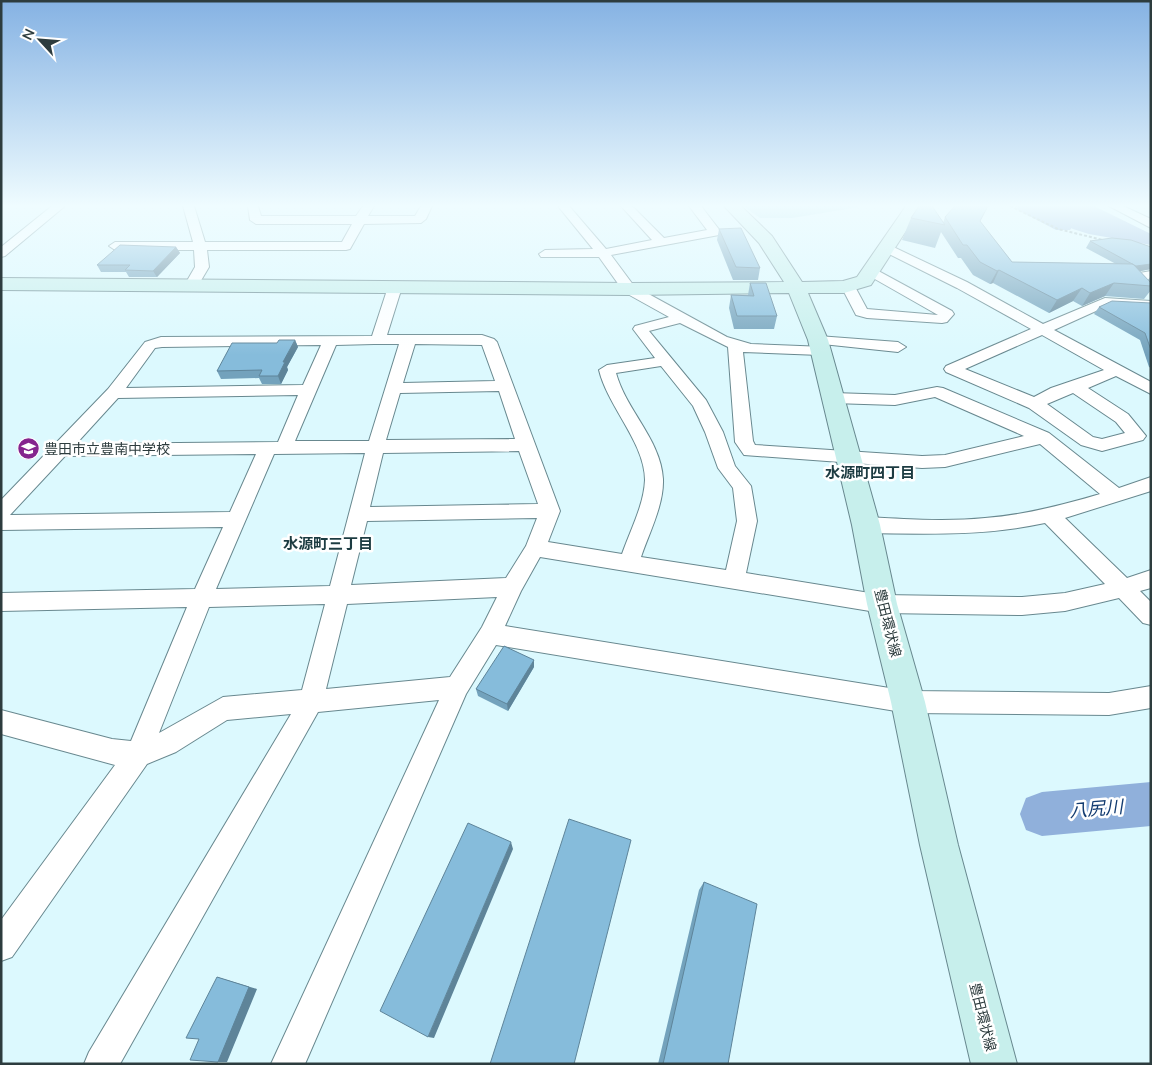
<svg xmlns="http://www.w3.org/2000/svg" width="1152" height="1065" viewBox="0 0 1152 1065" font-family="'Nunito Sans','Noto Sans JP',sans-serif">
<style>
.green{fill:#a7dce7}
.water{fill:#90b0db}
.lines{fill:none;stroke-linecap:round;stroke-linejoin:round}
.river{fill:#90b0db;fill-rule:evenodd}
.street-casing{stroke:#68888f;stroke-width:2}
.secondary-casing{stroke:#68888f;stroke-width:2}
.path{stroke:#83999d;stroke-width:2;stroke-dasharray:3 2;stroke-linecap:butt}
.street{fill:#fff;fill-rule:evenodd}
.secondary{fill:#c7efec;fill-rule:evenodd}
.wall{fill:#73a2bc}
.shaded-wall{fill:#5e8499}
.building{fill:#86bcdb;stroke:#5e8499}
.labels{text-anchor:middle;stroke-width:5;stroke-linejoin:round;paint-order:stroke}
.poi-label{font-size:14px;fill:#2d3c3e;stroke:#fff;text-anchor:start}
.street-label{font-size:14px;fill:#2d3c3e;stroke:#fff}
.neighbourhood-label{font-size:15px;font-weight:bold;fill:#1c3b41;stroke:#fff}
.near-water-label{font-size:18px;font-style:italic;fill:#133c71;stroke:#fff}
</style>
<rect width="100%" height="100%" fill="#dcf9fe"/>
<path class="green" d="M743 206H856L860 207 792 218H760Z"/>
<path class="water" d="M1030 206H1094L1151 234V245L1089 234 1073 229Z"/>
<g class="lines">
<path class="river" d="M1016 206H1038L1070 222 1073 226 1070 230H1056L1018 210Z
M1151 782V826L1042 836 1026 830 1020 814 1026 798 1042 792Z"/>
<defs>
<path id="street" d="M52 206H65L5 256 1 257V247Z
M183 206H194L205 242H342L352 224H256L250 220 248 206H258L261 216H356L363 206H374L368 216H415L421 206H432L426 219 421 223 364 224 350 249 346 250H207L209 267 196 289 191 290 184 286 195 267 194 250H115L109 246 115 242H193Z
M558 206H569L606 249 652 240 621 206H632L664 238 707 230 689 206H701L721 232 719 235 611 255 634 286 727 337 751 344 825 347 828 350 825 353 820 355 743 352 753 441 755 445 922 456 945 455 1024 436 935 397 895 405 833 403 827 402 825 398 827 394 833 393 895 395 937 387 943 388 1049 433 1119 488 1151 477V491L1065 518 1127 578 1151 570V588L1140 591 1151 602V625L1143 623 1119 598 1065 611 1022 615 882 613 540 557 521 591 505 626 908 691 1109 693 1151 686V708L1109 715 908 713 496 645 466 694 305 1064H271L439 700 318 712 120 1064H84L89 1052 291 714 227 720 176 752 147 764 12 957 1 961V920L115 765 1 734V710L112 739 131 741 187 607 1 611V593L195 589 223 527 1 530V500L108 389 145 342 161 337 372 336 388 287 395 283 402 287 387 335H482L494 339 497 342 560 511 548 542 622 554C630 531 644 505 645 480 645 443 608 407 599 370L607 365 655 358 633 329 635 326 669 317 624 292 599 257H541L539 254 545 250 593 249ZM680 323 728 347 735 442 744 455 922 468 945 467 1040 444 1100 494C1063 505 1024 515 985 518 945 522 905 519 866 517L859 520 856 525 859 530 866 533C927 534 985 536 1045 523L1105 584 1065 593 1022 597 882 595 746 573 757 521 751 486 735 466 723 432 706 400 649 331ZM374 344H399L369 441H295L336 345ZM415 344 482 345 495 381 403 383ZM321 345 303 385 126 388 155 348 162 347ZM661 366 693 406 705 432 718 468 733 488 737 521 726 570 641 557C649 533 664 505 663 479 661 440 626 410 616 373ZM499 391 515 439 386 440 400 393ZM298 395 278 442 76 444 118 398ZM519 451 538 504 370 507 383 453ZM365 453 330 586 216 589 274 454ZM256 454 230 512 10 515 65 456ZM537 518 526 546 506 578 351 585 367 521ZM497 597 482 627 450 677 326 689 347 604ZM325 604 302 690 223 697 159 733 209 607Z
M1109 206H1123L1151 219V228Z
M887 244 967 282 1043 324 1105 298 1151 301V309L1107 306 1054 330 1151 382V394L1116 376 1088 388 1128 414 1146 436 1143 440 1102 451 1081 445 1029 408 946 372 944 369 946 366 1031 329 957 288 883 251 881 248 883 245ZM1042 335 1104 370 1051 388 1034 397 965 369ZM1073 393 1116 422 1125 433 1102 439 1093 437 1047 404Z
M871 267 952 311 954 314 947 322 942 323 867 318 856 315 841 286 843 283H853L867 309 938 315 866 274 864 271 866 268Z
M1151 271V279L1143 280 1150 289 1148 292H1138L1126 278 1128 275Z
M818 336 898 342 906 347 898 352 813 343 811 340 813 337Z"/>
<path id="secondary" d="M724 206H741L772 236 802 282 843 281 857 277 906 206H922L871 285 844 293H808L828 340 880 525 897 604 925 702 958 845 1017 1064H971L920 845 891 702 867 604 852 525 808 340 789 293 629 295 1 290V278L629 283 784 282 759 243Z"/>
</defs>
<use href="#street" class="street-casing"/>
<use href="#secondary" class="secondary-casing"/>
<path class="path" d="M1010 206 1058 229 1103 240"/>
<use href="#street" class="street"/>
<use href="#secondary" class="secondary"/>
</g>
<path class="wall" d="M945 217 980 222 1012 262 1116 264 1086 248 1090 241 1151 247V269L1140 271 1148 280 1151 276V290L1144 299 1105 296 1082 306 1073 301 1049 313 993 283 990 284 973 275 961 258H958L941 232 935 248 902 240 911 218 943 223Z
M719 229 760 268 758 280H733L717 240Z
M176 247 180 253 157 277H129L126 272H101L97 265Z
M750 283 777 316 774 329H734L729 308 731 295H748Z
M1151 303V368L1149 367 1140 340 1094 314 1099 307Z
M295 340 298 347 287 367 288 370 281 384H262L259 378 221 379 217 371Z
M534 667 508 711 478 696 476 689Z
M704 882 728 1064H658L699 890Z"/>
<path class="shaded-wall" d="M176 247 180 253 157 277 153 271Z
M1151 264V269L1131 273 1136 266Z
M999 270 993 283 990 284 997 271Z
M1114 283 1105 296 1082 306 1090 293Z
M1082 288 1073 301 1049 313 1057 300Z
M295 340 298 347 287 367 288 370 281 384 278 376 283 362Z
M534 660V667L508 711 507 704Z
M511 842 513 849 434 1038 428 1037Z
M217 977 257 989 227 1062H218Z"/>
<path class="building" d="M919 206H932L945 225 911 218Z
M955 206H988L980 221 1012 262 1133 264 1151 283V286L1114 283 1090 293 1082 288 1057 300 999 270 997 271 980 262 967 245H963L945 217Z
M741 228 760 268 736 267 719 229Z
M1112 238 1131 240 1151 247V264L1136 266 1090 241Z
M120 245 176 247 153 271 125 270 130 265H97Z
M750 283H766L777 316H737L731 295 754 296Z
M1112 301 1151 303V350L1145 333 1099 307Z
M279 340H295L283 362H285L278 376H259L262 370 217 371 232 343H277Z
M504 646 534 660 507 704 476 689Z
M569 819 631 840 574 1064H490Z
M468 823 511 842 428 1037 380 1011Z
M704 882 757 904 728 1064H663Z
M217 977 249 987 218 1062 190 1060 199 1039 186 1038Z"/>
<linearGradient id="sky" x2="0" y2="1"><stop stop-color="#85b2e3"/><stop offset="0.58" stop-color="#effcff"/><stop offset="1" stop-color="#effcff" stop-opacity="0"/></linearGradient>
<rect width="1152" height="355" fill="url(#sky)"/>
<defs>
<symbol id="school-disc" viewBox="-11 -11 22 22"><circle r="9.5" fill="#85248e" stroke="#fff"/><path d="M0-5L7-2L0 1L-7-2ZM-4 1L0 2.5L4 1V4Q0 6-4 4Z" fill="#fff"/></symbol>
</defs>
<g fill-rule="evenodd">
<use href="#school-disc" x="16" y="436" width="25" height="25"/>
</g>
<g class="labels">
<g class="poi-label">
<text x="44" y="454">豊田市立豊南中学校</text>
</g>
<g class="street-label">
<text transform="translate(888 623) rotate(76)" y="5">豊田環状線</text>
<text transform="translate(983 1017) rotate(76)" y="5">豊田環状線</text>
</g>
<g class="neighbourhood-label">
<text x="870" y="478">水源町四丁目</text>
<text x="328" y="549">水源町三丁目</text>
</g>
<g class="near-water-label">
<text transform="translate(1096 809) rotate(-5)" y="6">八尻川</text>
</g>
</g>
<rect width="1152" height="1065" fill="none" stroke="#2d3c3e" stroke-width="5"/>
<g transform="translate(40 40) rotate(296)" stroke="#ffffff" stroke-width="4" paint-order="stroke">
<path d="M0-4L9 19L0 12L-9 19Z" fill="#2d3c3e"/>
<text y="-8" font-size="14" font-weight="bold" text-anchor="middle" fill="#2d3c3e">N</text>
</g>
</svg>
